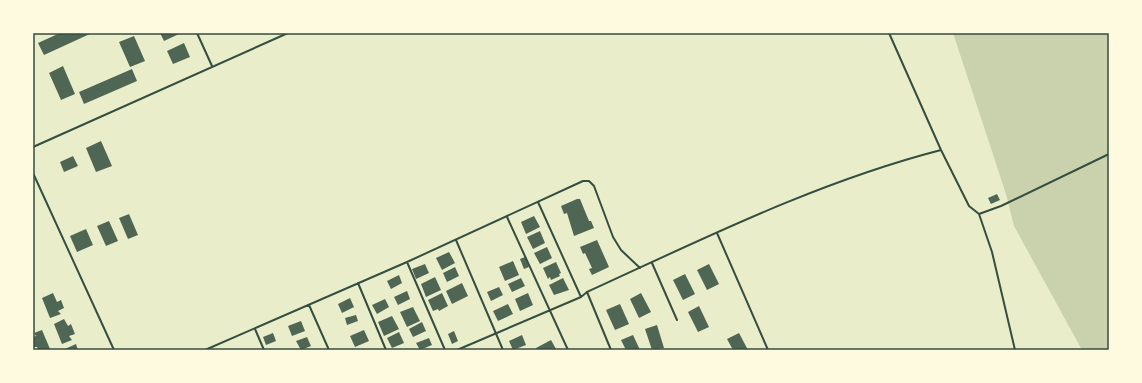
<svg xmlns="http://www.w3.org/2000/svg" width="1142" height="383" font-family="Karla,sans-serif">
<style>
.green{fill:#cad2ad}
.building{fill:#4f6655}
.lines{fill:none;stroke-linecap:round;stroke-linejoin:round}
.service{stroke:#344e41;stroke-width:2}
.neatline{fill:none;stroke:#344e41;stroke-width:1.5}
</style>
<rect width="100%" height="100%" fill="#e9edc9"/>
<!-- green -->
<path class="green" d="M953 33H1109V350H1082L1014 226 1006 194Z"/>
<!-- building -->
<path class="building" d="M60 33H92L44 55 38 43Z
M160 33H178L179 34 164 41Z
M134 36 145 61 130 67 119 42Z
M184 43 190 57 173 64 167 51Z
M63 66 75 94 61 100 49 73Z
M132 69 137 81 84 104 79 92Z
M101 141 112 166 96 172 86 148Z
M73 156 78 166 64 172 60 162Z
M997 194 1000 200 991 204 988 198Z
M577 199H580L589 221H591L594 228 574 236 567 213 564 214 561 206Z
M129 214 138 235 128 239 119 218Z
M534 216 540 227 526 234 521 222Z
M109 221 118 241 106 246 97 226Z
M86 229 93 245 77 252 70 236Z
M540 231 545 243 533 249 527 237Z
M597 240 609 267 592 275 589 269 592 268 585 253 583 254 580 247Z
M547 247 552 258 540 264 534 253Z
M449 252 455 263 442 270 436 258Z
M525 257 529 267 524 269 520 259Z
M513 261 519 275 505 281 499 267Z
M556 262 561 273 559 274 560 276 551 280 550 277 548 279 543 268Z
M425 264 429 273 416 279 412 269Z
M709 264 719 284 707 290 697 270Z
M455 267 459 276 447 282 443 273Z
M685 274 695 294 683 300 673 280Z
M399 275 402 283 391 289 387 281Z
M435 277 441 290 426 297 421 284Z
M521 278 525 286 512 292 508 284Z
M563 278 569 290 554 295 549 285Z
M462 283 468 296 452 304 446 291Z
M499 287 503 295 491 301 487 292Z
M407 291 410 299 398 305 394 297Z
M53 293 57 302 61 300 64 308 58 311 61 314 50 318 42 298Z
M442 293 448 306 439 311 438 309 433 311 428 300Z
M528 293 533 305 520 311 515 299Z
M641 293 651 312 639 318 630 299Z
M350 298 354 307 342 313 338 304Z
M385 299 389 307 377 314 372 305Z
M508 304 513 314 498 321 493 311Z
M620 304 629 324 615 330 606 310Z
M699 306 709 327 698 332 688 312Z
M413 307 420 321 407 327 400 312Z
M356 315 358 321 347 325 345 318Z
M392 316 399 329 384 336 378 322Z
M64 319 68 326 71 324 75 334 69 336 72 340 62 344 54 324Z
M301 321 305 331 292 336 288 326Z
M422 322 426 331 413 337 409 329Z
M657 325 664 348 652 350 645 329Z
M42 330 50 349 48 350H38L37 347H33V337L36 336 34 333Z
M364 330 369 341 355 347 350 336Z
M454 331 458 341 452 344 448 334Z
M399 332 404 343 392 348 387 338Z
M273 333 276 341 266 345 263 337Z
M739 333 748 350H733L727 339Z
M522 335 526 345 513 350 509 341Z
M633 335 640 350H626L621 340Z
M307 337 311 346 301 350 296 341Z
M429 338 432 345 420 350 416 343Z
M551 340 556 349 537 350 536 348Z
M76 344 78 350H65V349Z"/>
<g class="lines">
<!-- service -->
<path class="service" d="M197 33 212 66
M889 33 941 150 969 206 979 214 1001 206 1109 154
M33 147 288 33
M33 173 114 350
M538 202 581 297
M979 214 992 252 1015 350
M507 217 568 350
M717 233 768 350
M456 240 503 350
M407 262 445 350
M652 263 677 320
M358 283 386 350
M587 292 611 350
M309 305 329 350
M255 329 264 350
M205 350 407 262 583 181H589L594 186 613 237 621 250 640 268
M457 350 581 297 587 292C703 239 817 182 941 150"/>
</g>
<!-- border -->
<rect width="1142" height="383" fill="none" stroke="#fefae0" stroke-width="68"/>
<rect x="34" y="34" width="1074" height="315" class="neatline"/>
</svg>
